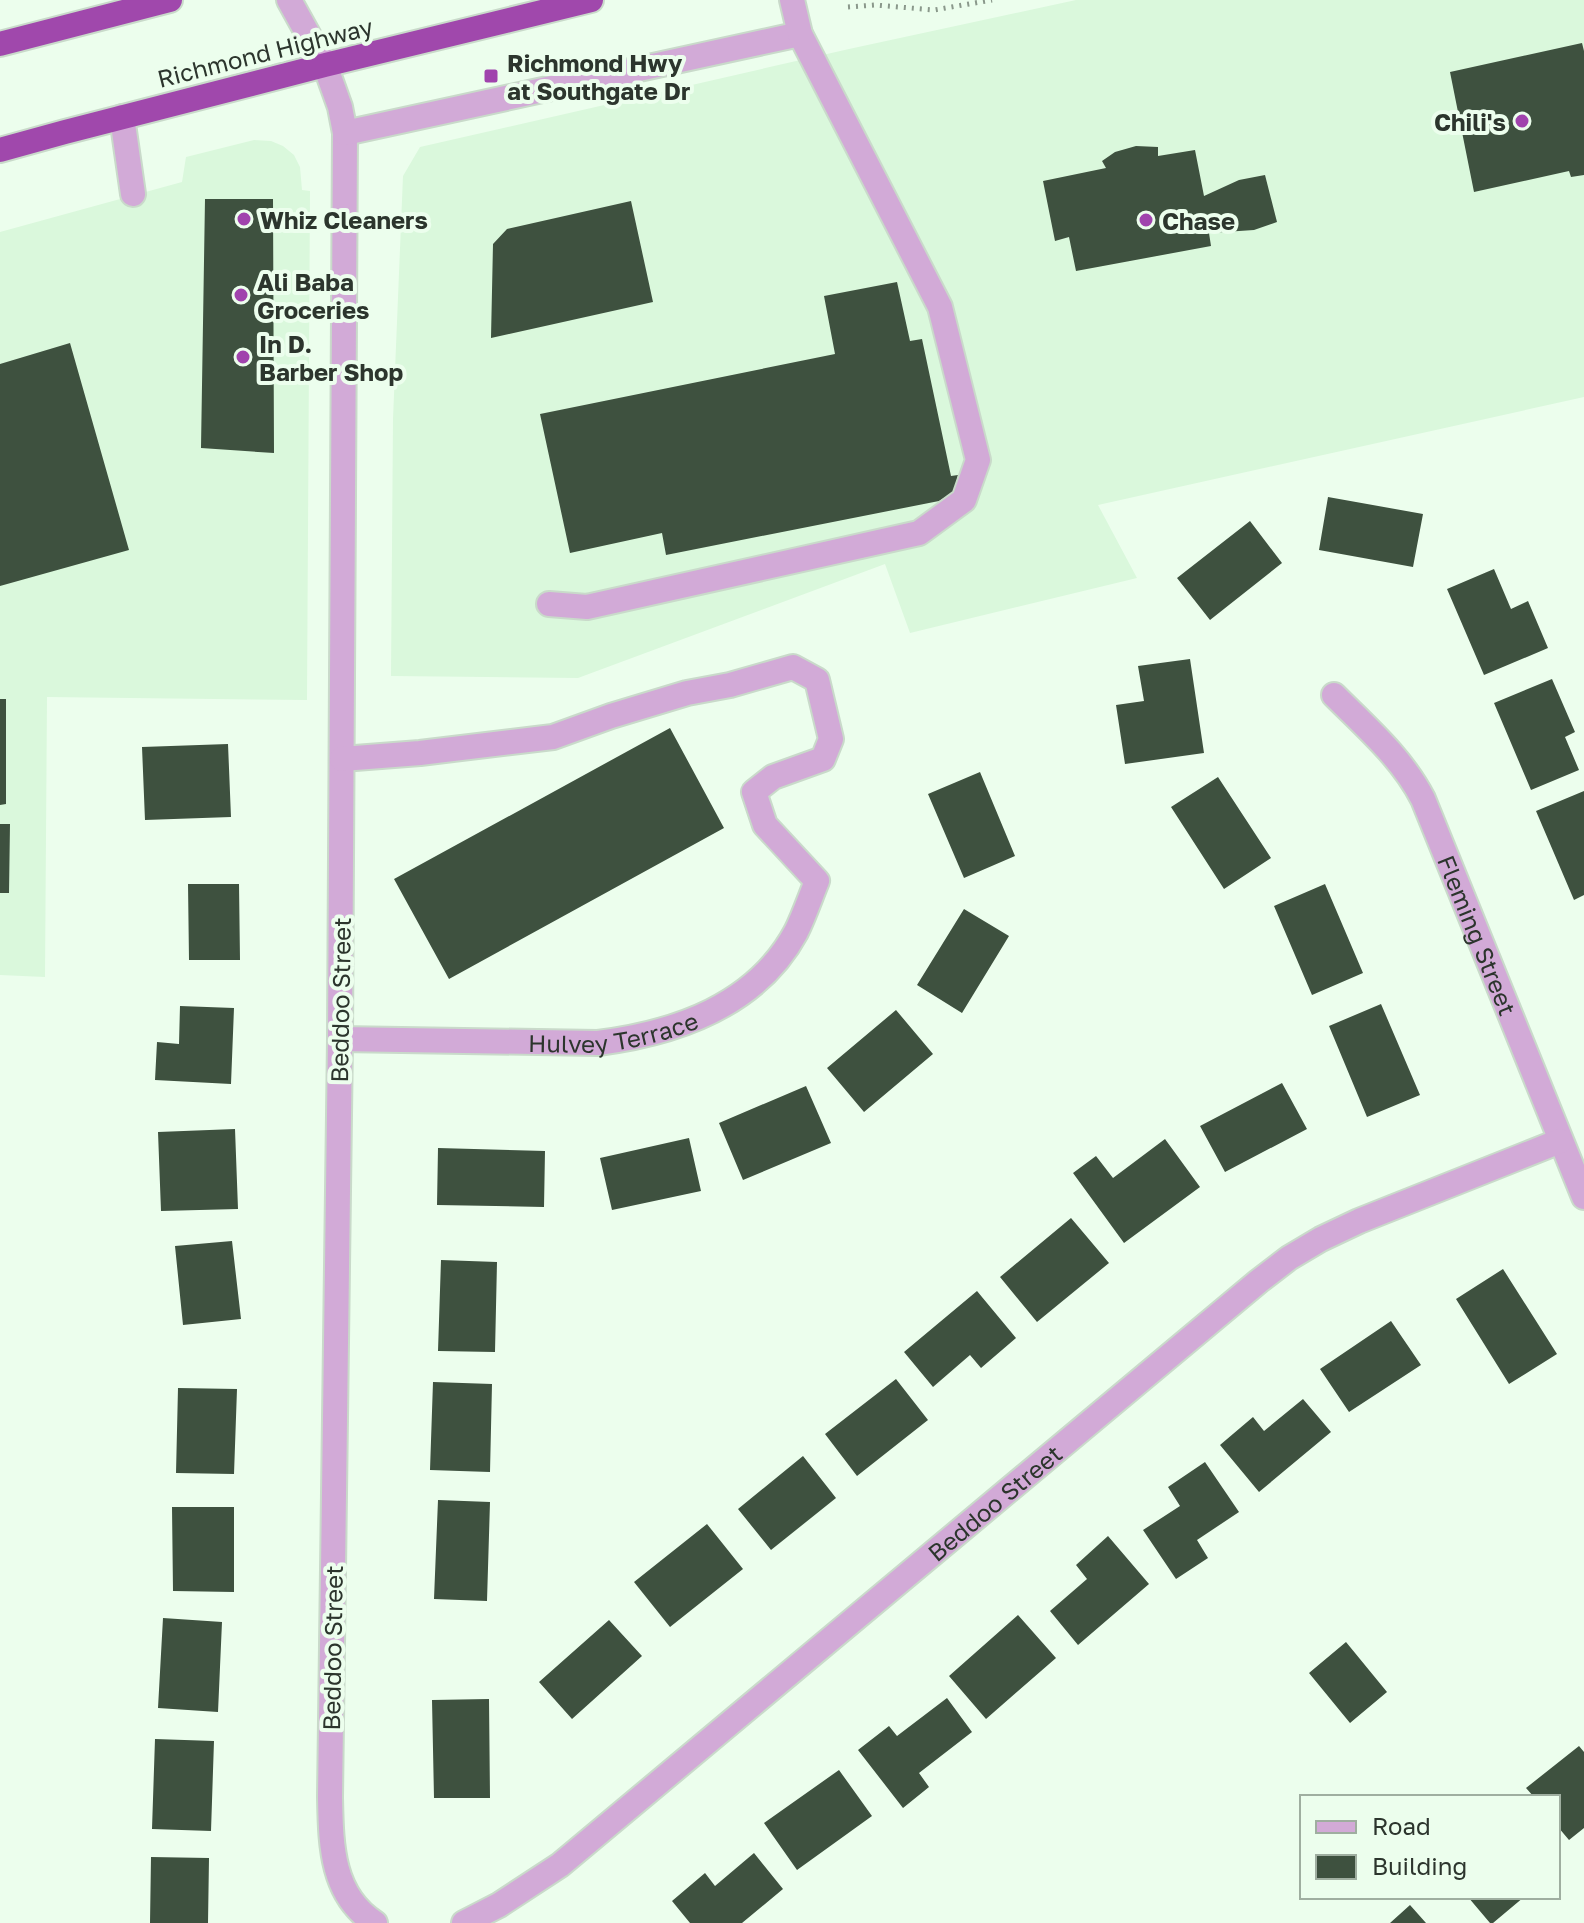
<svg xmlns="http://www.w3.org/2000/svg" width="1584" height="1923" font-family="'Golos Text',sans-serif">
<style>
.built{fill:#daf8dc}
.building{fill:#3e513f}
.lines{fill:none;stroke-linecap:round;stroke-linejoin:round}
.minor-casing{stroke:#c9daca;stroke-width:28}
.highway-casing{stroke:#c9daca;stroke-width:28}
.path{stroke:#8a988b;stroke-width:5;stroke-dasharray:2 6;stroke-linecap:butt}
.minor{stroke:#d2aad7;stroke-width:24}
.highway{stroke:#a048ac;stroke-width:24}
.poi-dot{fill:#a043ad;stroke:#ecfeed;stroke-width:3}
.labels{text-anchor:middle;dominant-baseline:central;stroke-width:8;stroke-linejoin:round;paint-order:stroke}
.street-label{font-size:24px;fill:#2c352d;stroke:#ecfeed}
.poi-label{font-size:24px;font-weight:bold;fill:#2c352d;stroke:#ecfeed;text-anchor:start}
</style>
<rect width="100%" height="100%" fill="#ecfeed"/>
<!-- built -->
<path class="built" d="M1076 0H1584V397L1098 505 1137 578 910 633 885 564 578 678 391 676 393 419 403 176 420 147 849 49Z
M254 140 271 141 283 146 294 155 300 167 302 190 310 191 307 700 47 697 45 977 0 975V232L182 182 186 157Z"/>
<!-- building -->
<path class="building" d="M1582 43 1584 51V175L1571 177 1569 171 1474 192 1450 72Z
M1136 146 1158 147V156L1195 150 1204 196 1239 180 1265 175 1277 222 1254 230 1209 233 1211 246 1076 271 1069 237 1055 241 1043 181 1106 168 1102 161 1115 152Z
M205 199H273L274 453 201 448Z
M631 201 653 302 491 338 493 244 507 229Z
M897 282 910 341 922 339 951 476 958 475 954 492 939 501 666 555 662 533 570 553 540 414 835 354 824 296Z
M70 343 129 550 0 586V364Z
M1328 497 1423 514 1413 567 1319 550Z
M1250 521 1282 563 1210 620 1177 578Z
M1494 569 1511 609 1528 601 1548 648 1484 675 1447 589Z
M1190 659 1204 753 1125 764 1116 705 1144 701 1138 666Z
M1552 679 1575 732 1565 737 1579 770 1531 790 1494 703Z
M0 699H6V804L0 805Z
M670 728 724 828 449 979 394 879Z
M228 744 231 817 145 820 142 747Z
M980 772 1015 856 964 878 928 794Z
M1218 777 1271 858 1224 889 1171 807Z
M1584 791V895L1574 900 1536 811Z
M0 824H10L9 893H0Z
M188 884H239L240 960H189Z
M1325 884 1363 973 1312 995 1274 906Z
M964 909 1009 936 962 1013 917 985Z
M1381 1004 1420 1095 1367 1117 1329 1026Z
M180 1006 234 1008 231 1084 155 1080 157 1042 179 1044Z
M896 1010 933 1054 864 1112 827 1068Z
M1282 1083 1307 1129 1225 1172 1200 1126Z
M806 1086 831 1143 743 1180 719 1123Z
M235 1129 238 1209 161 1211 158 1132Z
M689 1138 701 1191 612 1210 600 1158Z
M1165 1139 1200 1187 1124 1243 1073 1173 1096 1156 1113 1178Z
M438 1148 545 1151 544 1207 437 1205Z
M1071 1218 1109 1263 1037 1322 1000 1277Z
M232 1241 241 1319 183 1325 175 1246Z
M441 1260 497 1262 495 1352 438 1351Z
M1503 1269 1557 1354 1509 1384 1456 1299Z
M977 1291 1016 1338 981 1368 970 1355 933 1387 904 1352Z
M1391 1321 1421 1365 1349 1412 1320 1369Z
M896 1379 928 1420 857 1476 825 1434Z
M433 1382 492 1384 490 1472 430 1470Z
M178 1388 237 1389 234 1474 176 1473Z
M1303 1399 1331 1432 1259 1492 1220 1445 1253 1417 1264 1431Z
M803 1456 836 1498 771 1550 738 1509Z
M1205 1462 1239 1512 1197 1540 1208 1558 1176 1579 1143 1530 1180 1506 1168 1487Z
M438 1500 490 1502 487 1601 434 1599Z
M172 1507H234V1592L173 1591Z
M707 1524 743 1569 670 1627 634 1582Z
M1108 1536 1149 1584 1078 1645 1050 1611 1087 1579 1076 1565Z
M1018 1615 1056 1658 986 1719 949 1676Z
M163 1618 222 1622 218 1712 158 1708Z
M609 1620 642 1656 572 1719 539 1682Z
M1346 1642 1387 1692 1350 1723 1309 1673Z
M947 1698 972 1732 919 1773 929 1787 903 1808 858 1750 889 1726 897 1736Z
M489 1699 490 1798H434L432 1700Z
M155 1739 214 1741 211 1831 152 1829Z
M1579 1746 1584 1752V1828L1569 1840 1558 1827V1797H1534L1526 1788Z
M839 1770 872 1816 797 1870 764 1823Z
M754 1853 783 1889 742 1923H690L672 1901 705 1873 715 1886Z
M151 1857 209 1858 208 1923H150Z
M1468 1897H1524L1493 1923H1490Z
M1410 1905 1426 1923H1390Z"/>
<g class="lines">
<!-- minor casing -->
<g class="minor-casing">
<g id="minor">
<path d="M289 0 325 65 340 107 345 133 340 1039 330 1797C331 1844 331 1895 375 1923"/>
<path d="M122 117 133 194"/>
<path d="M345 133 800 34"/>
<path d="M549 604 587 607 919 533 964 500 978 460 940 307 800 34 792 0"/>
<path id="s1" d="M1334 695C1367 728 1402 758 1423 799L1584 1197"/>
<path id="s2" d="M340 1039 598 1043C676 1033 756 1006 796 932 804 916 810 898 817 881L765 825 754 792 773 777 823 759 831 739 817 680 793 667 730 685 687 693 611 716 553 737 420 753 342 759"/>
<path id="s3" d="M464 1923 499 1905 560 1865 1259 1281 1289 1258 1321 1239 1359 1221 1560 1141"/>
</g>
</g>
<!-- highway casing -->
<g class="highway-casing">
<path id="highway" d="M0 44 170 0
M0 150 65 132 325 65 591 0"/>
</g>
<!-- path -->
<path class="path" d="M848 7 875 5 934 10 992 0"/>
<!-- minor -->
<use href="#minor" class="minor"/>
<!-- highway -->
<use href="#highway" class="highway"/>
</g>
<!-- markers -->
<g class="poi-dot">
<rect x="483" y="68" width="16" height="16" rx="4"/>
<circle cx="1522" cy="121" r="8"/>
<circle cx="244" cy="219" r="8"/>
<circle cx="1146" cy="220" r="8"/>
<circle cx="241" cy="295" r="8"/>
<circle cx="243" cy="357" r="8"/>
</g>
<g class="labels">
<!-- street labels -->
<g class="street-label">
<text transform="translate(265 52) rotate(-14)">Richmond Highway</text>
<text stroke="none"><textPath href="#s1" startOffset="284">Fleming Street</textPath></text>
<text transform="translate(340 1000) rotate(-89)">Beddoo Street</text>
<text stroke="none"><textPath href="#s2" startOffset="274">Hulvey Terrace</textPath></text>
<text stroke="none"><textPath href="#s3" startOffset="678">Beddoo Street</textPath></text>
<text transform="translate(332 1648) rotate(-89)">Beddoo Street</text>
</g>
<!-- poi labels -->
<g class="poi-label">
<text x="507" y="62">Richmond Hwy<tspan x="507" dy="28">at Southgate Dr</tspan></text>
<text x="1506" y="121" text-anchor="end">Chili's</text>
<text x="260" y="219">Whiz Cleaners</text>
<text x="1162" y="220">Chase</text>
<text x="257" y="281">Ali Baba<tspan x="257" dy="28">Groceries</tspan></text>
<text x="259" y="343">In D.<tspan x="259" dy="28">Barber Shop</tspan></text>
</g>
</g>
<!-- legend -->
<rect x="1300" y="1795" width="260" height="104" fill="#ecfeed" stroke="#9faea0" stroke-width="2"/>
<rect x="1316" y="1821" width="40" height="12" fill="#d2aad7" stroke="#9faea0" stroke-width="2"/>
<text x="1372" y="1835" font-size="24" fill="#2c352d">Road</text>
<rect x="1316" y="1855" width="40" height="24" fill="#3e513f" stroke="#9faea0" stroke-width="2"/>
<text x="1372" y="1875" font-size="24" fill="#2c352d">Building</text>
</svg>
